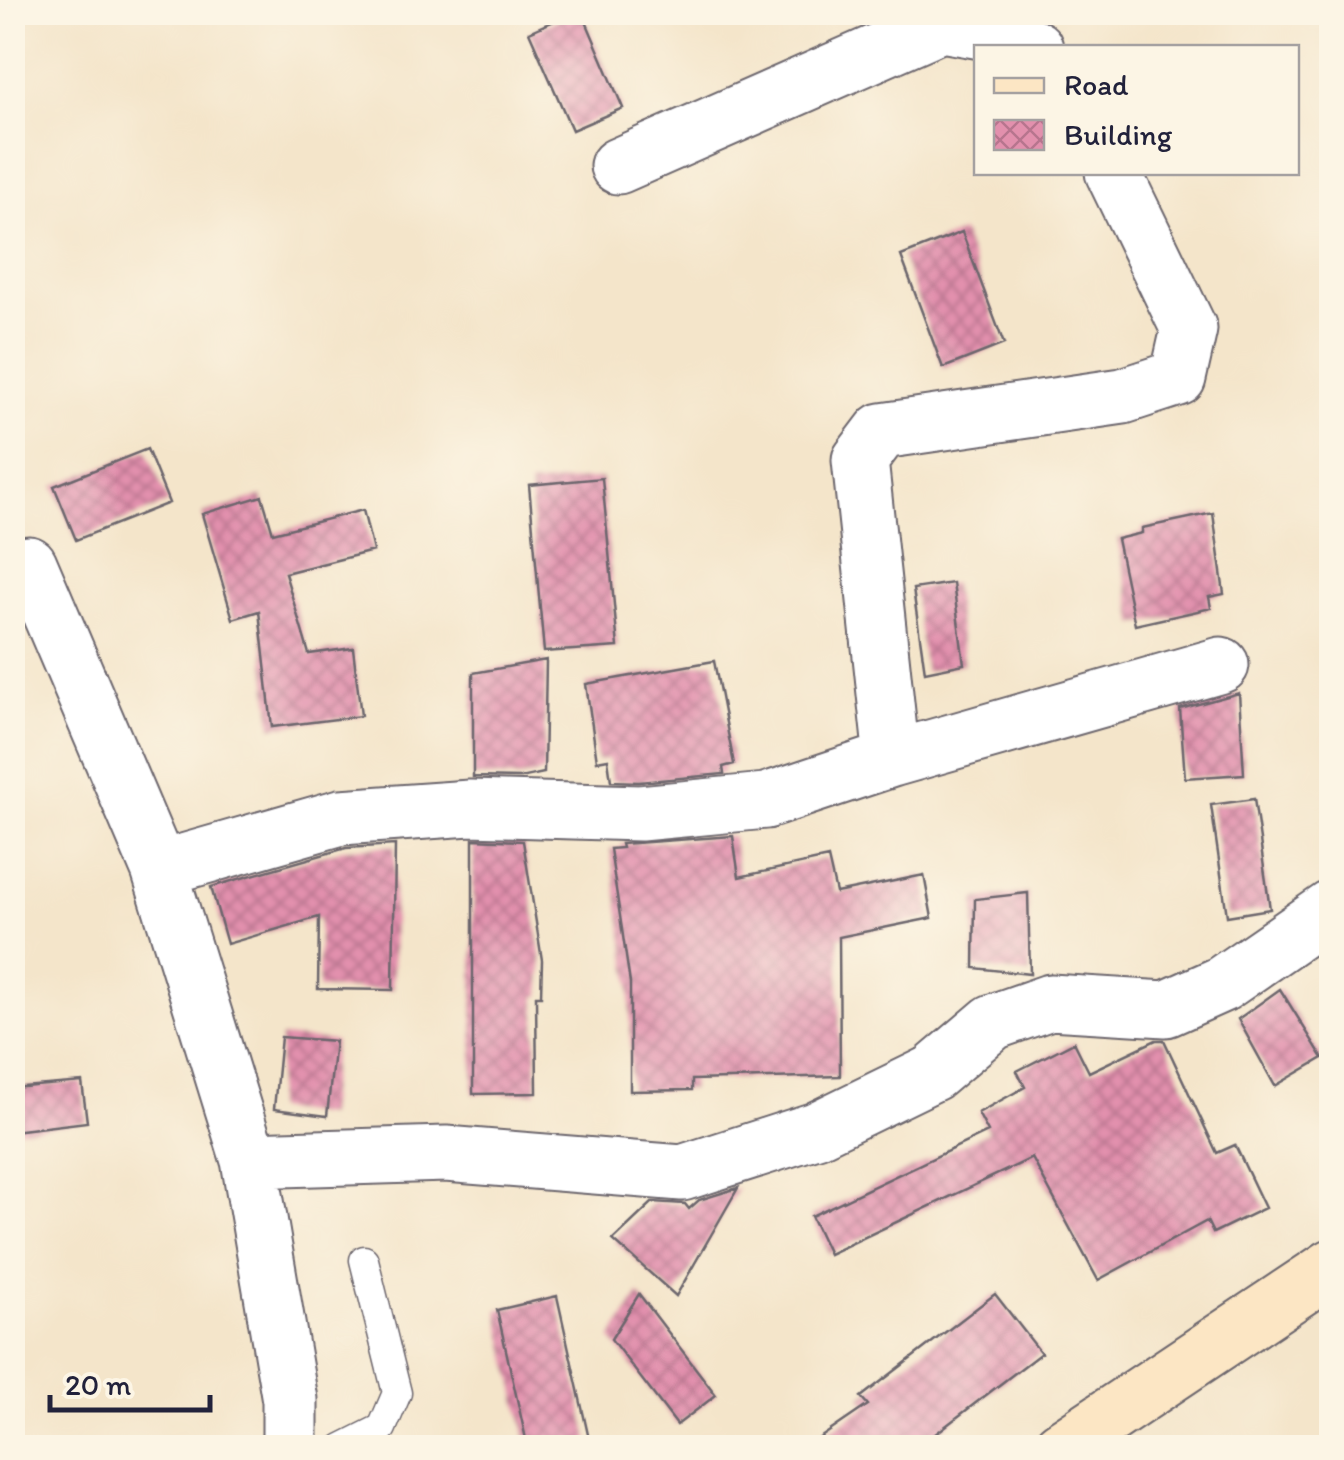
<svg xmlns="http://www.w3.org/2000/svg" width="1344" height="1460" font-family="Itim,sans-serif">
<style>
.building{fill:url(#building-cross-hatch)}
.lines{fill:none;stroke-linecap:round;stroke-linejoin:round}
.lane-casing{stroke:#6c666d;stroke-width:31}
.street-casing{stroke:#6c666d;stroke-width:59}
.secondary-casing{stroke:#6c666d;stroke-width:59}
.lane{stroke:#fff;stroke-width:28}
.street{stroke:#fff;stroke-width:55}
.secondary{stroke:#fce6c4;stroke-width:55}
</style>
<defs>
<pattern id="building-cross-hatch" width="8" height="8" patternUnits="userSpaceOnUse" patternTransform="scale(2.5)"><rect width="8" height="8" fill="#e290ad"/><path d="M0 0l8 8M0 8l8-8" fill="none" stroke="#b7758e"/></pattern>
</defs>
<rect width="100%" height="100%" fill="#fcf5e5"/>
<filter id="ink" filterUnits="userSpaceOnUse"><feTurbulence type="fractalNoise" baseFrequency=".01" numOctaves="2"/><feDisplacementMap in="SourceGraphic" scale="20" xChannelSelector="R" yChannelSelector="G"/><feConvolveMatrix kernelMatrix="1 2 1 2 8 2 1 2 1" color-interpolation-filters="sRGB"/></filter>
<filter id="wash" filterUnits="userSpaceOnUse"><feTurbulence type="fractalNoise" baseFrequency=".0048" numOctaves="4" result="noise"/><feDisplacementMap in="SourceGraphic" scale="40" xChannelSelector="R" yChannelSelector="G"/><feGaussianBlur stdDeviation="2.25" result="paint"/><feColorMatrix in="noise" values="0 0 0 0 0 0 0 0 0 0 0 0 0 0 0 0 0 1.4 0 .05"/><feComposite in="paint" operator="in"/></filter>
<g filter="url(#wash)">
<rect width="100%" height="100%" fill="#f4e5ca"/>
<g id="blocks">
<!-- building -->
<path class="building" d="M574 12H582L623 108 572 130 529 32Z
M962 232 1004 344 943 368 901 256Z
M147 449 169 503 76 540 54 486Z
M602 478 618 647 544 652 529 485Z
M262 496 273 533 363 510 373 551 285 573 309 654 353 648 361 716 272 727 259 611 233 619 202 514Z
M1213 513 1224 594 1209 597 1211 608 1135 625 1117 539 1142 533V528Z
M953 583 964 664 925 672 913 589Z
M546 660 544 773 520 778 473 777V673Z
M714 661 734 764 723 767 724 774 639 782 611 781 608 759 597 761 586 684Z
M1239 693 1244 774 1185 778 1180 709Z
M1254 799 1270 909 1227 916 1211 805Z
M733 836 739 877 828 858 836 893 924 875 932 918 839 937 840 1076 692 1080V1090L630 1091V983L610 849 622 848 621 844Z
M473 839 523 841 542 960 541 996H536L537 1093 473 1094Z
M395 845 393 990 318 989 319 917 227 944 211 887 346 848Z
M1028 893 1030 974 974 968 975 899Z
M1280 989 1323 1058 1275 1086 1238 1019Z
M281 1037 335 1041 327 1116 274 1109Z
M1156 1040H1164L1217 1153 1235 1145 1265 1208 1213 1233 1207 1221 1098 1280 1032 1158 829 1254 811 1216 988 1132 978 1113 1025 1087 1017 1071 1074 1042 1089 1072Z
M82 1082 87 1122 12 1131V1088Z
M738 1188 676 1296 613 1240 653 1202 685 1204 689 1209 699 1200Z
M639 1294 716 1395 677 1425 611 1339Z
M995 1294 1041 1353 917 1448H805L868 1405 861 1397Z
M557 1296 591 1448H528L497 1310Z"/>
</g>
</g>
<g filter="url(#ink)">
<use href="#blocks" fill-opacity="0" stroke="#6c666d" stroke-width="2.5"/>
<g class="lines">
<!-- lane casing -->
<g class="lane-casing">
<path id="lane" d="M342 1448 382 1428 397 1393 364 1260"/>
</g>
<!-- street casing -->
<g class="street-casing">
<path id="street" d="M936 12 941 24 1009 36 1035 48
M618 166 941 24
M29 564 159 869 341 817 470 808 640 813 766 801 892 759 860 460 882 431 1123 396 1178 378 1189 329 1113 172
M892 759 1221 665
M159 869 249 1160 290 1400V1448
M249 1160 446 1154 682 1173 816 1130 933 1073 993 1022 1050 1002 1166 1009 1222 984 1332 908"/>
</g>
<!-- secondary casing -->
<g class="secondary-casing">
<path id="secondary" d="M1061 1448 1332 1267"/>
</g>
<!-- lane -->
<use href="#lane" class="lane"/>
<!-- street -->
<use href="#street" class="street"/>
<!-- secondary -->
<use href="#secondary" class="secondary"/>
</g>
</g>
<!-- margin -->
<rect width="1344" height="1460" fill="none" stroke="#fcf5e5" stroke-width="50"/>
<!-- legend -->
<rect x="974" y="45" width="325" height="130" fill="#fcf5e5" stroke="#a5a1a1" stroke-width="2.5"/>
<rect x="994" y="78" width="50" height="15" fill="#fce6c4" stroke="#a5a1a1" stroke-width="2.5"/>
<text x="1064" y="95" font-size="30" fill="#22223b">Road</text>
<rect x="994" y="120" width="50" height="30" fill="url(#building-cross-hatch)" stroke="#a5a1a1" stroke-width="2.5"/>
<text x="1064" y="145" font-size="30" fill="#22223b">Building</text>
<!-- scale -->
<path d="M50 1395v15h160v-15" fill="none" stroke="#22223b" stroke-width="5"/>
<text x="65" y="1395" font-size="30" fill="#22223b" stroke="#fcf5e5" stroke-width="8" paint-order="stroke">20 m</text>
</svg>
